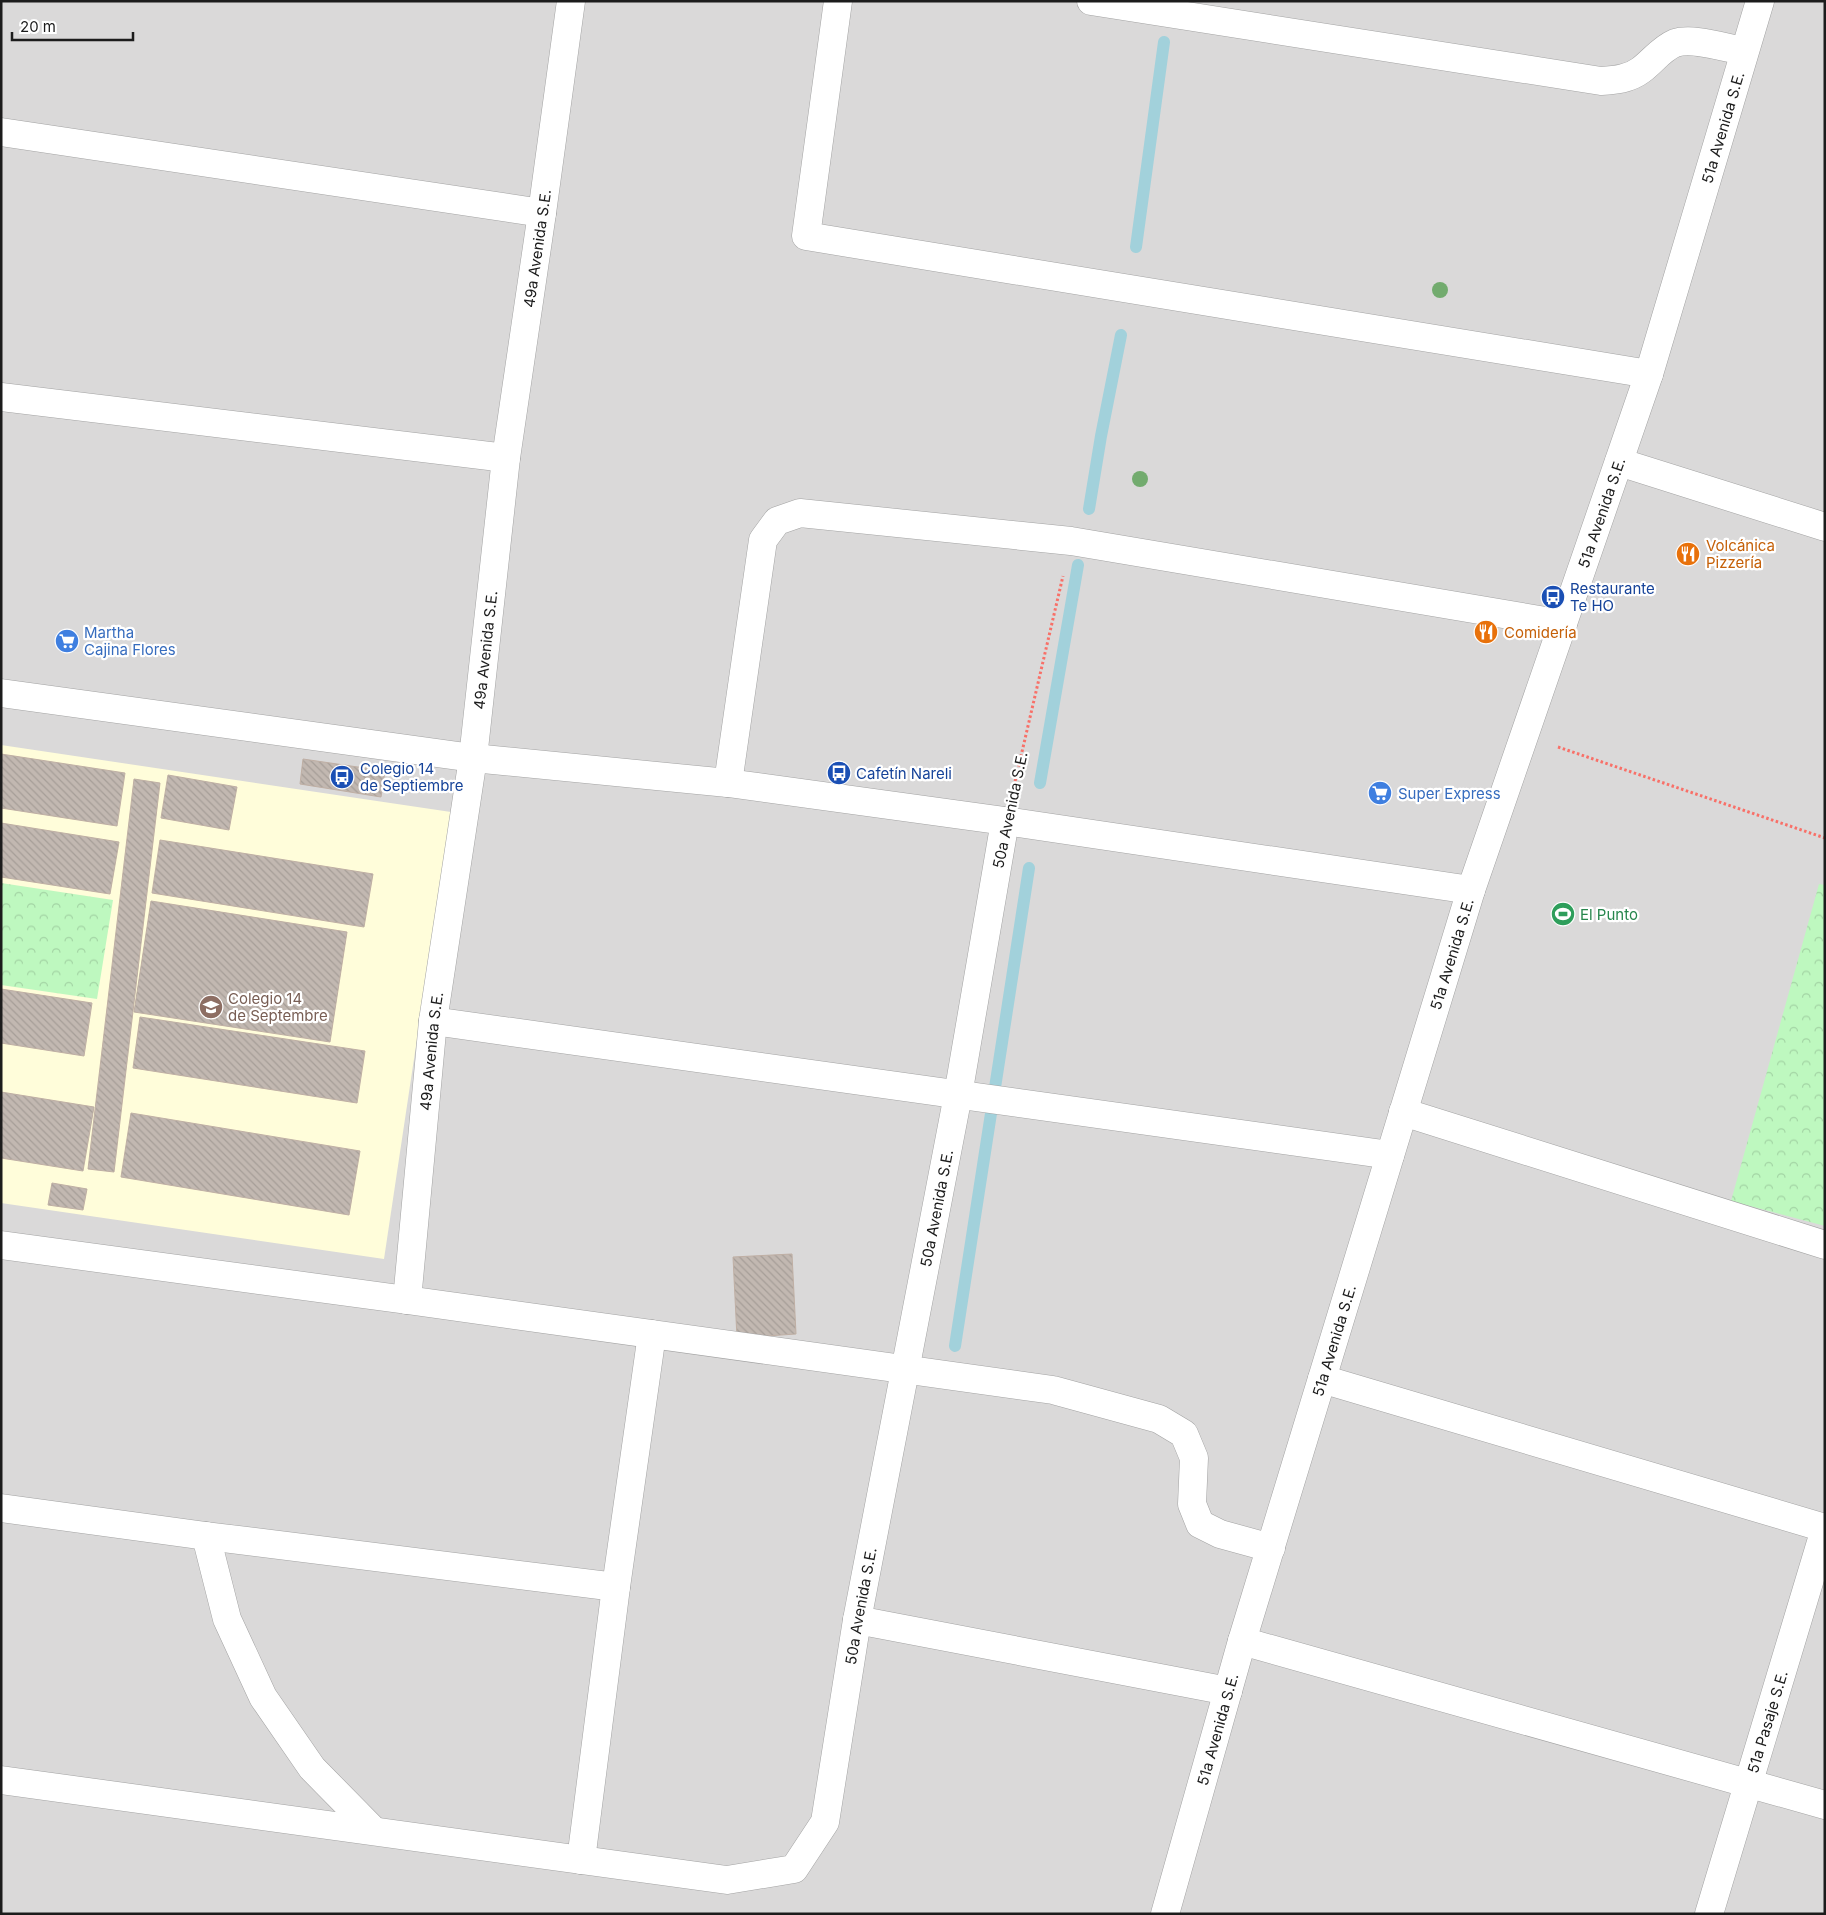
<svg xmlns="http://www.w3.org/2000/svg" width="1826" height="1915" font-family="Inter,sans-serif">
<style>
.residential{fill:#dad9d9}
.education{fill:#fffdda}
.park{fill:url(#park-crowns)}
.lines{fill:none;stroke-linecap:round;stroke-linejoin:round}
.stream{stroke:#a2d1db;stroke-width:12}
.building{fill:url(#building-back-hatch);stroke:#bfafa4}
.street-casing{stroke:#a3a3a3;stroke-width:29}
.path{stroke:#f87068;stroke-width:3;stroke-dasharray:2.5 2.5;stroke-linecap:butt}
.street{stroke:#fff;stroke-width:28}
.tree{fill:#72ab6e}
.labels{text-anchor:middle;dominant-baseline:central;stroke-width:4.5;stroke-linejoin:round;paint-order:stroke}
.street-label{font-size:15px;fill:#1c1c1c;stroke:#fff}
.food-label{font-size:15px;fill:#c56008;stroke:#fff;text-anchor:start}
.transit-label{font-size:15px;fill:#164399;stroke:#fff;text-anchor:start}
.shop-label{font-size:15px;fill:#366cbe;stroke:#fff;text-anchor:start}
.leisure-label{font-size:15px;fill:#27864d;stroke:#fff;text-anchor:start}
.education-label{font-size:15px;fill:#785e54;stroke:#fff;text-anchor:start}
</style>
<defs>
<pattern id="park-crowns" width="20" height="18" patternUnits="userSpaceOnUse" patternTransform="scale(1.25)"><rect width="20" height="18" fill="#bef8bf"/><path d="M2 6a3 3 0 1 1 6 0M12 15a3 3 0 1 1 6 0" fill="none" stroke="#a3d4a4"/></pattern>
<pattern id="building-back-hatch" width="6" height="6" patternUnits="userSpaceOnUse" patternTransform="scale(1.25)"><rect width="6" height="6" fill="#c2b8b1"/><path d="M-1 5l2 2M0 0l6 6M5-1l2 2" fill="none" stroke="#a69e98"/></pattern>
</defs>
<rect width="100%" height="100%" fill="#eee9e2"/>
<!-- residential -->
<path class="residential" d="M1 1H1825V1914H1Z"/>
<!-- education -->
<path class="education" d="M1 745 451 812 384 1259 1 1203Z"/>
<!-- park -->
<path class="park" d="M1 883 113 900 97 999 1 985Z
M1819 884 1825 885V1226L1731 1201Z"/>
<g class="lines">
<!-- stream -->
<path class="stream" d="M1136 247 1164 42
M1089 509 1101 436 1121 335
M1040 783 1078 565
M955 1346 1029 868"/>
</g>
<!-- building -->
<path class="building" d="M1 754 125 773 117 826 1 808Z
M303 759 385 771 381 797 300 784Z
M168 775 237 787 229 830 161 818Z
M134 779 160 783 114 1172 88 1169Z
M1 823 119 842 110 894 1 877Z
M160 840 373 874 364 927 152 893Z
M151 901 347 932 330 1042 134 1012Z
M1 989 92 1003 84 1056 1 1043Z
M140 1017 365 1051 357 1103 133 1068Z
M1 1092 94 1107 83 1171 1 1158Z
M131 1113 360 1151 349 1215 121 1177Z
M52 1183 87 1189 83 1210 48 1205Z
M792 1254 796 1334 737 1338 733 1257Z"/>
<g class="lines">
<!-- street casing -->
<g class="street-casing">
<g id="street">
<path d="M838 1 806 236 1649 374"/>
<path d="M1091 1 1601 81C1616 80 1629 79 1641 70 1653 61 1661 49 1675 43 1693 37 1725 48 1744 51"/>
<path d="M1 132 542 213"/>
<path d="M1 397 506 458"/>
<path d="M1619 462 1825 527"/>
<path d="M1 693 473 758 728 783 1005 821 1471 890"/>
<path d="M728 783 763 540 777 521 800 513 1071 541 1563 624"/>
<path d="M433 1021 1390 1155"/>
<path d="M1403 1112 1825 1245"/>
<path d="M1 1245 407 1300 1053 1390 1159 1419 1184 1434 1194 1458 1192 1504 1200 1524 1220 1534 1271 1548"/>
<path id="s1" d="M407 1300 433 1021 473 758 506 458 542 213 571 1"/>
<path d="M1322 1379 1825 1528"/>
<path d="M1 1508 206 1536 616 1587"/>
<path d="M206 1536 227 1619 263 1697 312 1768 373 1830"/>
<path d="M857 1620 1228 1691"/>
<path d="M1242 1641 1825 1805"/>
<path id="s2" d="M1 1780 727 1880 794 1869 825 1822 857 1620 958 1095 1005 821"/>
<path d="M581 1860 616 1587 652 1334"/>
<path id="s3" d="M1165 1914 1242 1641 1471 890 1649 374 1760 1"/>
<path id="s4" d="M1709 1914 1825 1529"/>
</g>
</g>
<!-- path -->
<path class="path" d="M1558 747 1825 838
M1014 786 1063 576"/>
<!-- street -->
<use href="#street" class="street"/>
</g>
<!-- trees -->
<g class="tree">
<circle cx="1440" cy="290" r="8"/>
<circle cx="1140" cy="479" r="8"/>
</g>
<!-- icons -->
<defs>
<g id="restaurant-disc" transform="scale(1.25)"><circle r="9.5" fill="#e8710a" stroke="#fff"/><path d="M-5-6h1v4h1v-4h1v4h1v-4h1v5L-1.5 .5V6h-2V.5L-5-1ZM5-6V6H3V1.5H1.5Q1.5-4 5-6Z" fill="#fff"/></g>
<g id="bus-disc" transform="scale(1.25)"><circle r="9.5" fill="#1a4fb4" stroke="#fff"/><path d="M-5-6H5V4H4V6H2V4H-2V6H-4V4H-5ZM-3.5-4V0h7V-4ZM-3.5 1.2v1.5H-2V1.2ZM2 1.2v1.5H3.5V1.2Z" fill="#fff"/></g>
<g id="supermarket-disc" transform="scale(1.25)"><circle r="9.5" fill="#3f7fe0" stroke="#fff"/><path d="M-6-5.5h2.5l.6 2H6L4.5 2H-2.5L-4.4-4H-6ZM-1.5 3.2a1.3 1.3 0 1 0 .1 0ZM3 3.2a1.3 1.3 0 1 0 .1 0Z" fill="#fff"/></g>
<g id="stadium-disc" transform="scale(1.25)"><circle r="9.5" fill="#2e9e5b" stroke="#fff"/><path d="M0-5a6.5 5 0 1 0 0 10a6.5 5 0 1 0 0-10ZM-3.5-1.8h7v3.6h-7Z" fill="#fff"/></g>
<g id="school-disc" transform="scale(1.25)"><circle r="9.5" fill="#8d6e63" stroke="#fff"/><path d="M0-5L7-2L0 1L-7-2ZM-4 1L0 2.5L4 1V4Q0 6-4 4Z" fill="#fff"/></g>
</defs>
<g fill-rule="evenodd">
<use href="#restaurant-disc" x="1688" y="554"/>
<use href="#bus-disc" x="1553" y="597"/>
<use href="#restaurant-disc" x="1486" y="632"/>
<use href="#supermarket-disc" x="67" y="641"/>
<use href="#bus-disc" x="839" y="773"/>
<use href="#bus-disc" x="342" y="777"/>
<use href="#supermarket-disc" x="1380" y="793"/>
<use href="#stadium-disc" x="1563" y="914"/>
<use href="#school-disc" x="211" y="1007"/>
</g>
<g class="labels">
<!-- street labels -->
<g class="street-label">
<text stroke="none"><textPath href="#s3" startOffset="1872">51a Avenida S.E.</textPath></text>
<text stroke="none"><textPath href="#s1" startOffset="1060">49a Avenida S.E.</textPath></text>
<text stroke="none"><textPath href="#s3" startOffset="1468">51a Avenida S.E.</textPath></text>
<text stroke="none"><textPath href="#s1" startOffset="655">49a Avenida S.E.</textPath></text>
<text transform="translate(1010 810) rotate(-78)">50a Avenida S.E.</text>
<text stroke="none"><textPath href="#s3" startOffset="1002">51a Avenida S.E.</textPath></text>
<text stroke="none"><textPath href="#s1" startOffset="250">49a Avenida S.E.</textPath></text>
<text stroke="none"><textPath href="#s2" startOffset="1481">50a Avenida S.E.</textPath></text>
<text stroke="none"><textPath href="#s3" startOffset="598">51a Avenida S.E.</textPath></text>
<text stroke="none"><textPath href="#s2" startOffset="1076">50a Avenida S.E.</textPath></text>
<text stroke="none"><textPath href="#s4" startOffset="201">51a Pasaje S.E.</textPath></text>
<text stroke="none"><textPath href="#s3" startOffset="192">51a Avenida S.E.</textPath></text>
</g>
<!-- food labels -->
<g class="food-label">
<text x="1706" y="545">Volcánica<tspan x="1706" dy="17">Pizzería</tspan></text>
<text x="1504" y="632">Comidería</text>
</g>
<!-- transit labels -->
<g class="transit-label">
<text x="1570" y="588">Restaurante<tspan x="1570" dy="17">Te HO</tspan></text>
<text x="360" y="768">Colegio 14<tspan x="360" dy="17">de Septiembre</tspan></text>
<text x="856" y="773">Cafetín Nareli</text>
</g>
<!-- shop labels -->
<g class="shop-label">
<text x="84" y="632">Martha<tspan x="84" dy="17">Cajina Flores</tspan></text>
<text x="1398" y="793">Super Express</text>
</g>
<!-- leisure labels -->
<g class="leisure-label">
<text x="1580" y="914">El Punto</text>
</g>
<!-- education labels -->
<g class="education-label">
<text x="228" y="998">Colegio 14<tspan x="228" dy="17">de Septembre</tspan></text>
</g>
</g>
<!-- border -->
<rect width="1826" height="1915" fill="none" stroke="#1c1c1c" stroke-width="5"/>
<!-- scale -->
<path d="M12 32v8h121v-8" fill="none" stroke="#1c1c1c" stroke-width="2.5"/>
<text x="20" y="32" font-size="15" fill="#1c1c1c" stroke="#ffffff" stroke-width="4" paint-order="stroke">20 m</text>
</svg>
